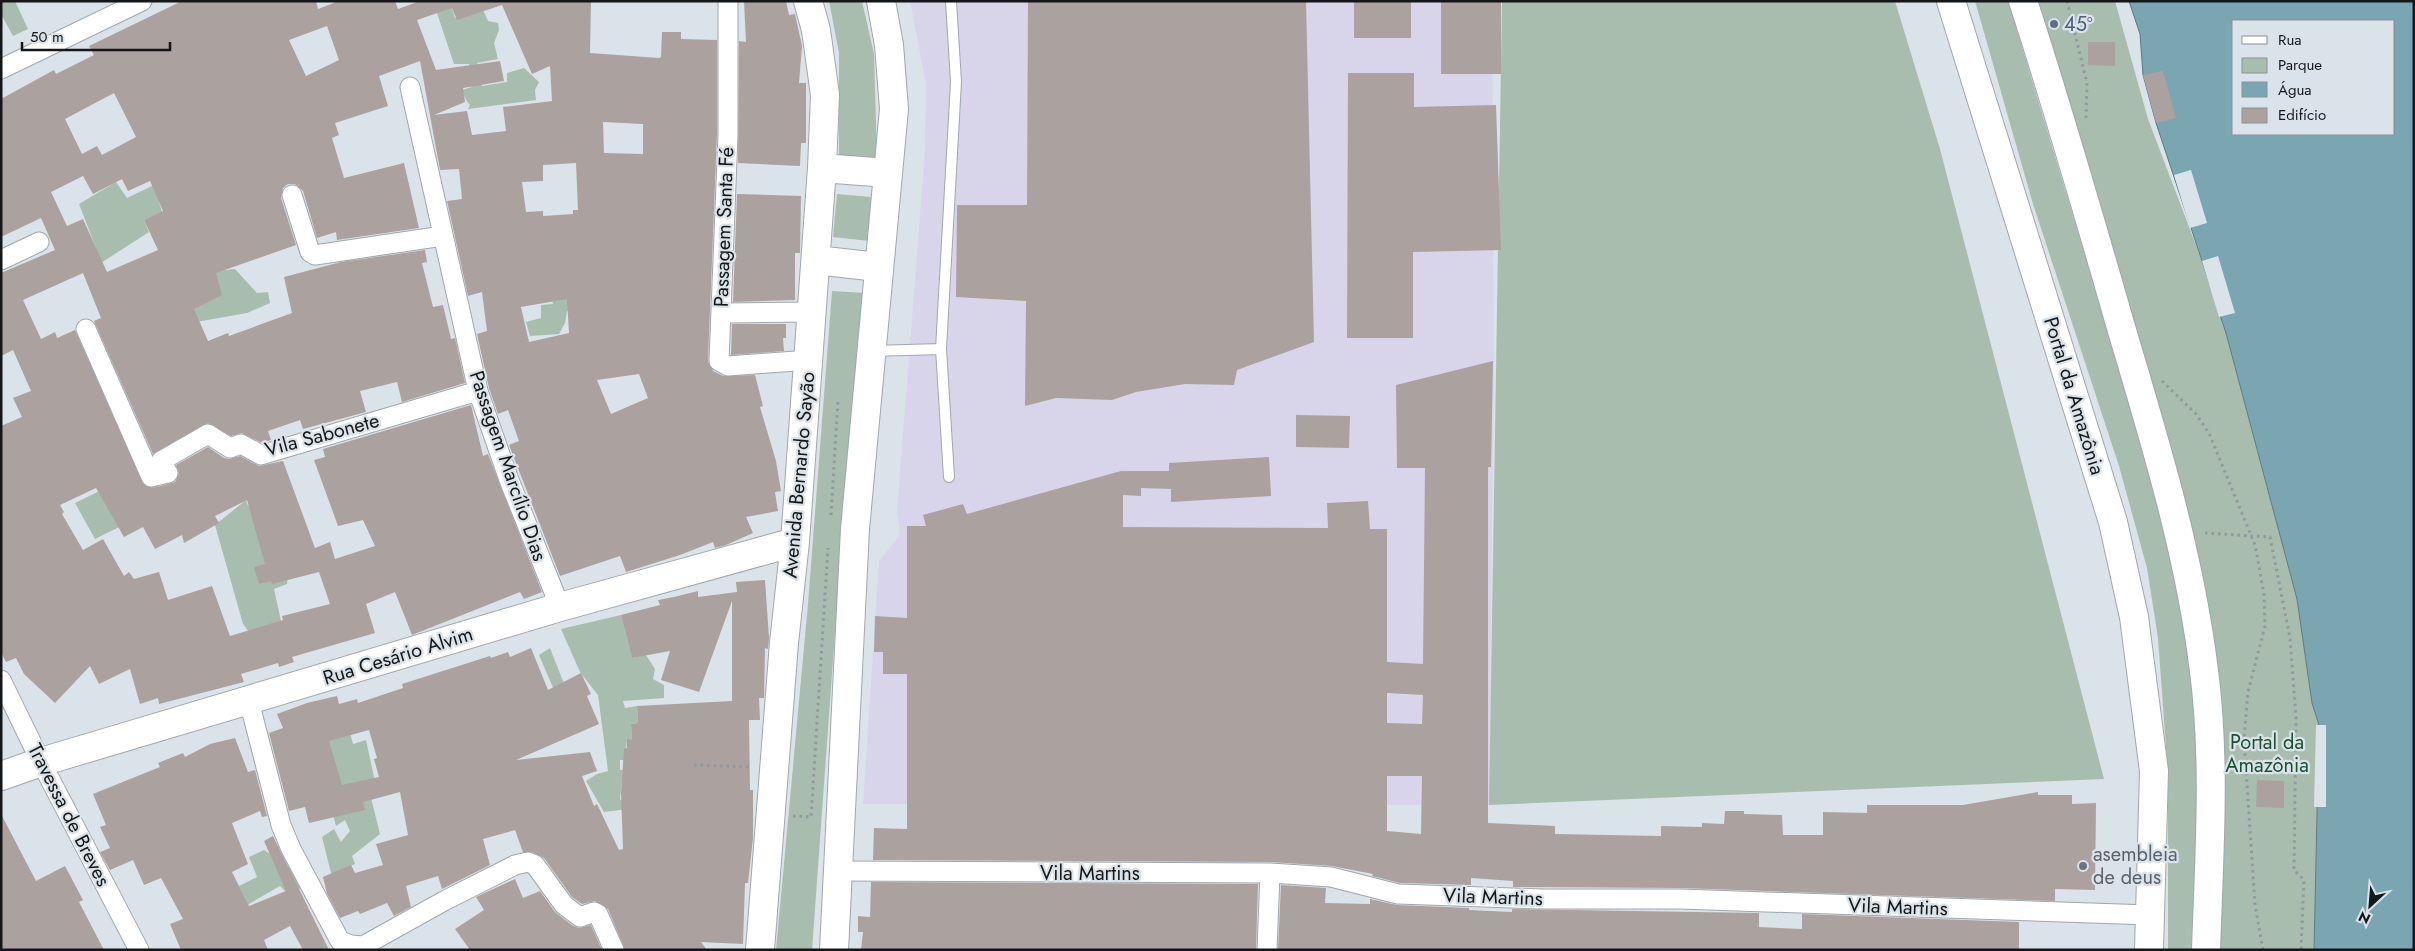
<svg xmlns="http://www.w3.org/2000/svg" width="2415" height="951" font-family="Jost,sans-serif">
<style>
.industrial{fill:#d8d5eb}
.green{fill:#a8bdae}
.water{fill:#7aa6b1;stroke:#5b7b83;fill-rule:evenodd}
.pier{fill:#dbe3ea}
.building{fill:#aba19e;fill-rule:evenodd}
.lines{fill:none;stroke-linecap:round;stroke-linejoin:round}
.lane-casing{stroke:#9fa7ad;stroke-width:12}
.street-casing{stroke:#9fa7ad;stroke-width:21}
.secondary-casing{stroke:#9fa7ad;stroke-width:30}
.path{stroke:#92989e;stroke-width:3;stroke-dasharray:2.5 4;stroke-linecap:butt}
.lane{stroke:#fff;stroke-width:10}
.street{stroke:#fff;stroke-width:19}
.secondary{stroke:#fff;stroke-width:28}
.service-dot{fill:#5c6f8a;stroke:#dbe3ea;stroke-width:2}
.worship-dot{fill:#6b7280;stroke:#dbe3ea;stroke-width:2}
.labels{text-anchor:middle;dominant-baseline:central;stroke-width:4.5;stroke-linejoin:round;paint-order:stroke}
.service-label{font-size:20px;fill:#4e5e75;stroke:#dbe3ea;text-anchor:start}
.street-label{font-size:20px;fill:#141719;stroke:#dbe3ea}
.park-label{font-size:20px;fill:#195131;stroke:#dbe3ea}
.worship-label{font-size:20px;fill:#5b616d;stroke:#dbe3ea;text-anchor:start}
</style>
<rect width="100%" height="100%" fill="#dbe3ea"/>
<!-- industrial -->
<path class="industrial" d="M910 1H1492L1494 362 1489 805 863 804 879 561 900 535 897 511 925 150 926 84Z"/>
<!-- green -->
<path class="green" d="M1 1H15L28 29 13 36 1 14Z
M433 1H450L455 18 481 5 488 21 498 23 499 30 494 43 498 59 477 63 482 86 507 82V73L524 68 539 82 535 90 536 100 468 109 470 105 466 100 462 90 472 87 469 64H454Z
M829 1H862L874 54 877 158 839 156V53Z
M1502 1H1895L1940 149 2104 779 1489 805Z
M1975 1H2008L2157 493C2181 593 2200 695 2202 798 2204 848 2199 899 2197 950H2168V774L2158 638 2147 568 2119 466 2033 204Z
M2030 1H2115L2148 119 2202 261 2226 333 2297 599 2312 703 2319 725 2314 950H2216V730Z
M116 182 127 198 154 185 162 212 144 220 149 232 90 270 84 257 96 248 79 204Z
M837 194 871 197 869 241 833 237Z
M235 269 257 293 268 292 270 303 247 313 179 325 202 272Z
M832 291 866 293 837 605 812 950H776L808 604Z
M569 293 581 310 567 311 565 323 559 334 530 336 526 322 541 318V305L553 304 551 296Z
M142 470 172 501 95 539 75 503Z
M246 500 248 506 260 500 289 568 287 584 274 589 281 621 251 635 243 624 215 525Z
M621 615 632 658 646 655 655 669 653 679 664 685V698L623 701 625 708 637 706 638 723 631 724 632 740H627L625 760H620V770H623L620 799 629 809 604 812 586 781 597 774 608 771 598 695 580 672 561 629Z
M550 648 572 704 557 697 539 655Z
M345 714 353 744 366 740 377 791 370 794 380 834 352 856 355 864 341 870 333 881 322 837 334 829 341 842 350 831 345 820 336 826 331 807V751L323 722Z
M264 850 270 854 277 870 294 866 302 888 286 892 280 886 242 908 236 902 245 898 239 886 257 877 249 857Z"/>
<!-- water -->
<path class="water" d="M2129 1H2414V950H2314L2319 725 2312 703 2297 599 2226 333 2156 123 2143 75 2140 34ZM2234 21H2394V134H2234Z"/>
<!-- pier -->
<path class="pier" d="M2191 170 2207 223 2190 228 2174 175Z
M2218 256 2235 313 2219 317 2202 261Z
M2316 725H2326V807H2314Z"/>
<!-- building -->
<path class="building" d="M182 1H316L318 9 339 1H395L398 9 420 1H591L590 53 659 58 661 57 662 32H681V39L717 40V134L708 361 713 371 723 376 755 375 763 406 760 407 776 461 781 491 775 492 778 511 746 517 753 533 726 545 715 548 713 542 680 555 626 572 620 556 560 576 509 445 519 441 508 410 498 414 489 388 477 334 487 331 482 292 468 296 447 201 462 199 459 169 440 170 420 61 379 76 388 106 335 123 339 135 332 138 344 178 404 163 419 228 337 240 336 232 317 238 303 191 295 184H288L283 188 281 198 296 245 216 273 222 295 194 309 208 341 228 333 229 336 292 313 284 277 341 262 425 250 427 262 422 263 433 307 443 305 451 339 455 338 465 383 402 402 397 382 360 391 366 412 303 429 300 420 268 431 271 440 262 443 242 433 231 436 208 423 153 454 94 321 101 318 83 273 23 300 41 339 55 332 57 338 75 330 144 485 153 488 175 482 179 473 176 465 208 447 224 458 229 459 240 456 259 466 283 461 315 548 330 542 335 559 375 546 363 520 338 526 314 460 325 457 323 449 471 405 483 456 488 454 542 592 524 599 520 592 412 635 395 592 366 604 375 633 292 657 294 662 279 667 278 663 241 674 244 682 159 704 158 698 140 704 130 669 99 684 90 666 55 703 24 674 16 658 6 662 1 652V426L22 417 13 398 31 391 13 350 1 356V273L55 250 41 218 1 237V99L54 70 56 74 94 55 89 46ZM502 5 532 74 550 66 552 101 503 107 506 131 472 135 467 111 434 115 465 102 463 88 504 81 500 61 436 70 417 20 452 8 457 20ZM327 26 339 60 306 76 289 40ZM114 93 136 137 102 155 97 146 82 154 65 119ZM603 122 643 124V154L604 153ZM576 163 578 210H573V214L543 216V211L526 212 522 182 543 181V165ZM83 176 93 194 122 179 128 191 150 181 163 211 144 220 158 250 107 272 83 219 67 226 51 192ZM567 299 569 333 529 342 521 307ZM639 374 648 398 611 414 597 380ZM96 488 124 537 143 527 155 549 182 535 184 543 219 523 215 516 247 500 265 564 254 567 259 584 271 581 272 584 319 572 330 604 282 616 283 620 230 636 212 586 168 600 159 572 134 579 129 572 124 576 103 539 83 550 62 514 64 512 60 505Z
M744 1H786L789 15 795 14 802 46 799 83H806V143H801L800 166 738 163 739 41 746 42Z
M1028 1H1306L1314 342 1237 370 1234 385 1185 384 1136 392 1112 400 1056 398 1025 406 1026 301 956 297 957 205H1027Z
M1354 1H1411V38H1354Z
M1441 1H1501V74H1441Z
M2088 42H2115V66L2088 65Z
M2163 71 2176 118 2156 123 2143 75Z
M1348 73H1414V107L1496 105 1501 250 1413 252V338H1347Z
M737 194 801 196 800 253H795V300L733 302Z
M732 324H786V338H783L784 351 731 355Z
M1493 361 1491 467H1488V823L1555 826V834L1661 836V826L1702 827V823L1724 824 1725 811H1744V814L1782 815 1783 835H1823V812L1867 813V805H1963L2038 792V795H2072V804L2096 803 2095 890 2055 889V901L1680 888 1513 887V881L1471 878V885L1400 883 1372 876 1373 874 1332 866 1270 862 873 860 874 828 907 829V674H883V652H874L875 616 907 618V526H926L923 515 963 504 967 514 1121 471H1169V463L1269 457 1271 496 1171 502V489L1141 488V496L1123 495V527L1328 528 1327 503 1368 501 1370 529H1387V662L1423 664 1425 468H1397L1396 385ZM1387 693 1423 695 1422 724 1387 723ZM1387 776H1422L1421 834 1387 831Z
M1296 415 1350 416 1349 448 1296 447Z
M765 580 769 638 768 649 765 648 764 698H759L760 720H749L750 790H753V838L748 883H745L743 944 701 942 707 950H625L608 909 595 901 582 904 572 897 544 858 532 852H523L515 830 483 839 490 865 442 889 438 876 406 886 411 907 394 916 387 903 360 914 358 911 340 918 327 894 323 877 351 865 355 873 383 865 376 844 408 835 400 792 363 802 365 810 309 823 305 807 289 811 269 733 283 728 277 714 307 703 337 696 339 704 357 699 358 703 403 688 402 684 490 656 491 658 508 652 510 657 531 648 548 690 581 673 591 694 587 696 599 724 516 760 590 752 597 771 582 776 594 806 597 804 619 850 623 849 621 793 624 749 627 748V739L632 740 631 724 638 723 637 706 732 701V601L699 692 661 680 670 651 632 658 621 615 660 605 658 600 674 597 698 591V597L737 592 736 582ZM369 730 377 758 374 759 379 777 342 785 329 741Z
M235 738 248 772 255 770 267 816 262 817 260 811 232 823 248 864 232 872 249 906 286 891 264 841 273 836 329 950H303L290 926 264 940 268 950H181L170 924 183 919 161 878 144 885 133 860 110 870 100 852 110 848 100 827 106 825 93 794 160 767 158 763 183 753 185 757 210 744Z
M2257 780 2284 781V808L2256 807Z
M1 814 36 881 65 866 83 900 79 902 104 950H1Z
M515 879 523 898 540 891 555 912 573 926 579 928 591 925 602 950H470L455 929 484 910 476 897Z
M871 882 1258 884 1256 950H861L863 932H858V916L870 917Z
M1281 885 1326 888 1325 903 1370 904V899L1397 905 1469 908V910L1512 912V909L1759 913V927L1802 929V914L2019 922V950H1278Z"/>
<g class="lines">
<!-- lane casing -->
<g class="lane-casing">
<path id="lane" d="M872 351 941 349
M949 477 941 349 956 82 951 1"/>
</g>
<!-- street casing -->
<g class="street-casing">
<path id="street" d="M728 1V134L719 361 728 366 809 360
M1 69 142 1
M410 87 478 391 509 480 560 607
M292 195 310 252 315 255 443 236
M1 260 39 242
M730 313 811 312
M86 329 151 477 168 473 161 461 208 434 230 448 241 444 261 455 478 391
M1 680 41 762 139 950
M249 701 281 825 291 849 340 941 351 945 363 946 444 901 515 865 528 862 535 865 564 905 580 917 594 912 598 914 614 950
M838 871 1270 873 1331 877 1398 894 1542 899H1680L2150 915
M1267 950 1270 873"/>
</g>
<!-- secondary casing -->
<g class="secondary-casing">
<path id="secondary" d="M1951 1 2113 522 2134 617 2154 771 2149 950
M2023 1C2059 111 2091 223 2123 334 2156 445 2190 556 2204 671 2216 763 2209 858 2206 950
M822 168 887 173
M816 260 878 267
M1 776 41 762 560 607 795 542
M760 950 784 643 795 542 822 168 825 95 816 30 808 1
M834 950 855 529 894 109 889 45 881 1"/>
</g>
<!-- path -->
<path class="path" d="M2067 1 2087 83 2086 118
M2162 381 2196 414 2209 433 2255 545 2264 594 2265 626 2248 692 2244 739 2255 905 2263 950
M831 515 838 400
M2205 533 2270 537 2290 638 2296 717 2294 870 2304 880 2301 950
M694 765 752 767
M793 816 811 817 828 548"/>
<!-- lane -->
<use href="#lane" class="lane"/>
<!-- street -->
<use href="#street" class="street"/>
<!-- secondary -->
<use href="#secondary" class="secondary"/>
</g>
<!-- markers -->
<circle class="service-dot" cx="2054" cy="24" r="5"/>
<circle class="worship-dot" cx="2083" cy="866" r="5"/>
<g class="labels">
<!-- service labels -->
<g class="service-label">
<text x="2064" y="24">45º</text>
</g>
<!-- street labels -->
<g class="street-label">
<text transform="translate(724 227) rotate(-88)">Passagem Santa Fé</text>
<text transform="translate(2074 396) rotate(73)">Portal da Amazônia</text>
<text transform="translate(322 435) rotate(-15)">Vila Sabonete</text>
<text transform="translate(508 466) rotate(71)">Passagem Marcílio Dias</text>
<text transform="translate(799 475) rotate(-85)">Avenida Bernardo Sayão</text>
<text transform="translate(398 656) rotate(-17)">Rua Cesário Alvim</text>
<text transform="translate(69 815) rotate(63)">Travessa de Breves</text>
<text x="1090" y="873">Vila Martins</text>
<text transform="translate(1493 897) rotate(2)">Vila Martins</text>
<text transform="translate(1898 907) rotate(2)">Vila Martins</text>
</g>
<!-- park labels -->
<g class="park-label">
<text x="2267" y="742">Portal da<tspan x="2267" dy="23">Amazônia</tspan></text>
</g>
<!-- worship labels -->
<g class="worship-label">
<text x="2093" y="854">asembleia<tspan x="2093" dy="23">de deus</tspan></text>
</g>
</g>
<!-- border -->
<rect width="2415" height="951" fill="none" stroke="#141719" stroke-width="5"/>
<!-- legend -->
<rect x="2232" y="20" width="162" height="115" fill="#dbe3ea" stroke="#8b9196"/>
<rect x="2242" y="36" width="25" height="8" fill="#ffffff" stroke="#8b9196"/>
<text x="2278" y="45" font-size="15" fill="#141719">Rua</text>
<rect x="2242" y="58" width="25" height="15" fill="#a8bdae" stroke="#8b9196"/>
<text x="2278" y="70" font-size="15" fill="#141719">Parque</text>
<rect x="2242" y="82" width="25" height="15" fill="#7aa6b1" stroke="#8b9196"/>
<text x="2278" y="95" font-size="15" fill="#141719">Água</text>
<rect x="2242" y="108" width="25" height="15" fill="#aba19e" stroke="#8b9196"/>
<text x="2278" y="120" font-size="15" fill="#141719">Edifício</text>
<!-- north arrow -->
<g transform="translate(2370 906) rotate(206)" stroke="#dbe3ea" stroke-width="4" paint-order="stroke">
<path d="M0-4L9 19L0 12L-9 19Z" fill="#141719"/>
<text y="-8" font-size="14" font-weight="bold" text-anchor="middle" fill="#141719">N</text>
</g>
<!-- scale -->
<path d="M22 42v8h148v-8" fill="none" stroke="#141719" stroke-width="2.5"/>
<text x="30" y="42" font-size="15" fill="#141719" stroke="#dbe3ea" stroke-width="4" paint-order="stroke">50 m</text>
</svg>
